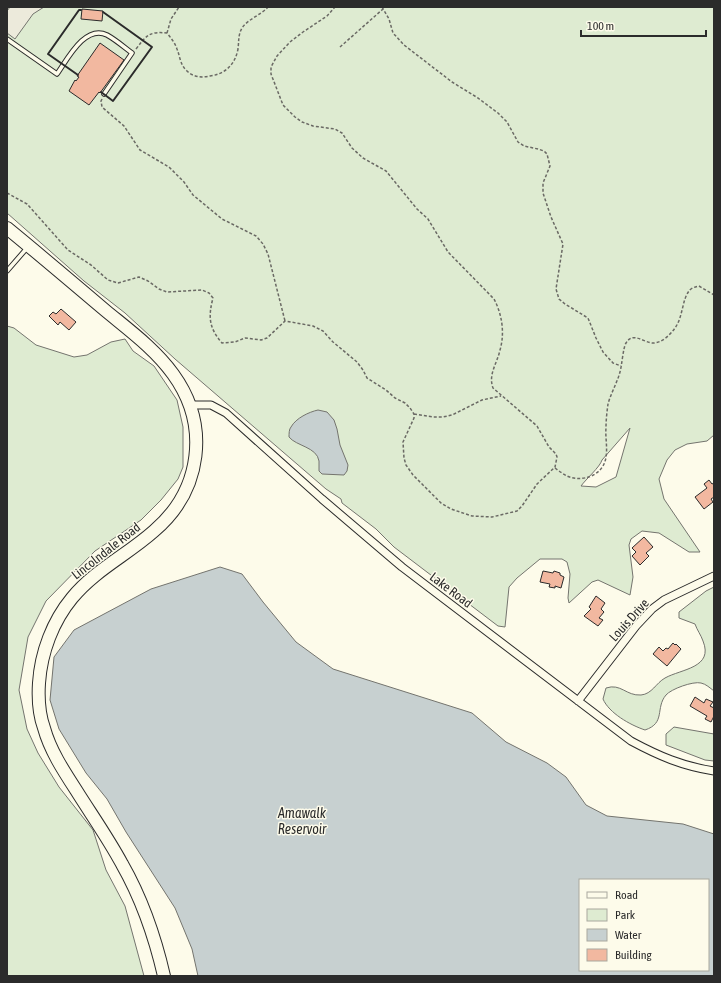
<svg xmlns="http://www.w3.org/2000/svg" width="721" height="983" font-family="'Asap Condensed',sans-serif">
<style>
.green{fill:#deebd1;stroke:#74746e;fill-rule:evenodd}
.parking{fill:#eceadb;stroke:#74746e}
.water{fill:#c7d0d0;stroke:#74746e;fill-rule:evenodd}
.building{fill:#f2b8a0;stroke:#2b2b2b}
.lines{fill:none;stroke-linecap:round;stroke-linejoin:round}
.service-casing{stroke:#2b2b2b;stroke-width:5.5}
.minor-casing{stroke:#2b2b2b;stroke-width:9}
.primary-casing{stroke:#2b2b2b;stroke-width:14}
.path{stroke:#6a6964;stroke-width:1.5;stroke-dasharray:3 2;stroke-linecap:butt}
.service{stroke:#fdfbea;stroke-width:3.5}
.minor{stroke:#fdfbea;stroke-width:7}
.primary{stroke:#fdfbea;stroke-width:12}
.wall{stroke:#2b2b2b;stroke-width:2}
.labels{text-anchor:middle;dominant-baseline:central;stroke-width:3;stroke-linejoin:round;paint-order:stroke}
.street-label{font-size:13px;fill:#2b2b2b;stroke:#fdfbea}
.water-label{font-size:14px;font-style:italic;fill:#2b2b2b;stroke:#fdfbea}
</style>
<rect width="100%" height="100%" fill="#fdfbea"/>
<!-- green -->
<path class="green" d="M7 7H714V435L707 441 687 444 675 450 667 460 659 479 664 499 700 552H689L659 533 642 531 631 539 629 545 633 577 630 595 598 580 592 582 569 603 568 598 570 574 567 562 562 559H540L517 578 509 587 505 627 498 626 394 547 376 529 342 503 341 499 326 489 175 359 125 313 84 281 7 213ZM630 428 616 477 596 487 581 486C586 479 600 467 602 460Z
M7 326 14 328 36 345 74 357 87 355 111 342 125 339 133 351 154 366 177 400 183 427V467L178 479 161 500 141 520 95 551 46 601 28 637 19 690 27 729 38 753 59 787 93 830 106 870 125 906 144 976H7Z
M714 587V691C710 688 706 684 701 683 693 681 671 689 666 695 655 708 666 723 645 730 630 725 609 713 603 699L606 688C621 683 626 696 641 695 652 694 656 683 665 678 681 669 714 668 703 641 701 635 697 630 695 624L679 618V612L706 591Z
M674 727 714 734V761L705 760 666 745V734Z"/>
<!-- parking -->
<path class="parking" d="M10 7H44L33 14 15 39 7 33V11Z"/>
<!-- water -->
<path class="water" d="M318 410 327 412 334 420 337 429 340 445 348 465 347 471 344 475 322 474 319 471C319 468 319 464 319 461 317 447 296 446 289 437 289 434 289 429 291 427 296 418 309 412 318 410Z
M220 567 242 574 263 602 296 642 333 669 472 713 506 742 547 763 566 777 586 805 607 816 683 824 714 834V976H198L192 949 175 908 126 832 107 799 86 773 59 729 50 700 54 657 74 630 151 589ZM580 880H708V970H580Z"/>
<!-- building -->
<path class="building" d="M82 9 103 11 102 21 81 19Z
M100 43 124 60 100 93 99 92 89 105 69 91 75 80 76 81 79 77 77 76Z
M61 309 76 322 69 330 60 322 58 325 49 316 53 312 56 314Z
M709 480 712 484 714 483V497L711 499 713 502 704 509 695 497 707 488 704 484Z
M644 537 653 547 646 553 649 556 640 565 632 556 636 552 632 548Z
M543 571 553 573 554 571 560 573V575L564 577 561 588 555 586V588L549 587 550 584 540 582Z
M596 596 605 603 601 609 604 612 599 618 603 620 598 626 584 616 591 609 589 607Z
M673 643 675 645 676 644 681 649 667 666 653 654 659 647 663 651 666 648 668 649Z
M695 697 704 703 706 699 713 702 710 706 714 708V716L711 722 705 719 707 716 690 706Z"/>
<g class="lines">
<!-- service casing -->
<g class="service-casing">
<path id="service" d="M7 39 57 74C67 60 85 24 107 35 116 40 124 47 132 53L104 94
M7 271 27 248"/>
</g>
<!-- minor casing -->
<g class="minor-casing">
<path id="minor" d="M190 405H211L226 413 322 499 402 567 631 741C659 756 682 766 714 771
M578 701 636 626 652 609 664 600 714 576"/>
</g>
<!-- primary casing -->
<g class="primary-casing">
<path id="primary" d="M7 228C40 255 73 283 106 311 129 330 155 349 173 374 210 425 202 490 154 531 127 555 95 570 72 598 53 621 41 652 39 683 38 698 39 714 44 728 50 750 63 770 76 790 91 814 108 838 122 864 142 899 155 937 164 976"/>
</g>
<!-- path -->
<path class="path" d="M382 7 389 19 393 33 404 45 452 82 478 98 498 113 507 122 518 142 524 146 538 149 544 151 547 154 550 166 543 183V193L551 217 563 244 556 289 559 299 565 304 588 318 596 338 603 352 613 363 621 366
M167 33 171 19 179 7
M340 47 383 9
M136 49C146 36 149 31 167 33 171 38 175 43 177 49 180 56 180 65 187 71 193 77 202 78 210 76 225 74 235 65 238 49 239 41 238 35 242 28 248 19 261 15 268 7
M102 99 101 101 102 107 124 126 140 150 169 167 184 182 193 195 222 219 256 236 263 244 268 254 285 321
M7 193 27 204 68 250 91 265 108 280 118 283 139 277 148 281 159 289 167 292 202 290 209 293 213 298C208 317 209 328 222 343L235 342 245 338 261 340 267 338 285 321 313 326 323 331 333 342 357 362 363 370 367 378 386 390 395 398 405 403 410 408 414 414V418L403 442 404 458 406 465 413 475 441 503 451 509 472 516 492 517 517 511 522 506 537 484 555 467 557 457 556 454 549 447 537 426 493 388C488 374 497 364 500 350 505 333 502 314 494 299L448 252 428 219 417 209 386 171 363 158 352 148 342 133 335 129 313 126 302 122 295 117 283 105 271 74V67L277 56 290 42 303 32 327 16 335 7
M414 414 433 417H443L452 415 482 400 501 396
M555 468C559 471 563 474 567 476 580 482 598 477 604 464 609 453 605 439 606 428 606 420 607 411 608 404 611 393 617 383 620 372 622 365 623 348 626 343 633 331 644 343 653 343 662 343 670 335 675 328 683 317 682 300 689 291 691 288 695 287 699 286L714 295"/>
<!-- service -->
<use href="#service" class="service"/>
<!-- minor -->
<use href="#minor" class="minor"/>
<!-- primary -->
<use href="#primary" class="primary"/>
<!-- wall -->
<path class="wall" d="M78 75 48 54 79 10H81
M101 92 113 101 152 47 103 12"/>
</g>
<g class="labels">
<!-- street labels -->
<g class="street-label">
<text transform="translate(106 551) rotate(-38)">Lincolndale Road</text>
<text transform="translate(451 590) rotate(37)">Lake Road</text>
<text transform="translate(629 620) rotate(-48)">Louis Drive</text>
</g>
<!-- water labels -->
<g class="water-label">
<text x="302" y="813">Amawalk<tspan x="302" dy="16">Reservoir</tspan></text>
</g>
</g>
<!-- border -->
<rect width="721" height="983" fill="none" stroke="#2b2b2b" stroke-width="16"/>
<!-- legend -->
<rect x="579" y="879" width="130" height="92" fill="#fdfbea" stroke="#a9a89e"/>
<rect x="587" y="892" width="20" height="6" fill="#fdfbea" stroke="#a9a89e"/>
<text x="615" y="899" font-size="12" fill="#2b2b2b">Road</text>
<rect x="587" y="909" width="20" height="12" fill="#deebd1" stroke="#a9a89e"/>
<text x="615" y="919" font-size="12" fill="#2b2b2b">Park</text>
<rect x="587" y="929" width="20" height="12" fill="#c7d0d0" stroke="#a9a89e"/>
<text x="615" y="939" font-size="12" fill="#2b2b2b">Water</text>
<rect x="587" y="949" width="20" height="12" fill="#f2b8a0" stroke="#a9a89e"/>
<text x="615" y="959" font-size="12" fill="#2b2b2b">Building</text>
<!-- scale -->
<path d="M581 30v6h125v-6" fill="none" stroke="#2b2b2b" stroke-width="2"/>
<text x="587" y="30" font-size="12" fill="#2b2b2b" stroke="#fdfbea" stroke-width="3" paint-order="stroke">100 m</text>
</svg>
